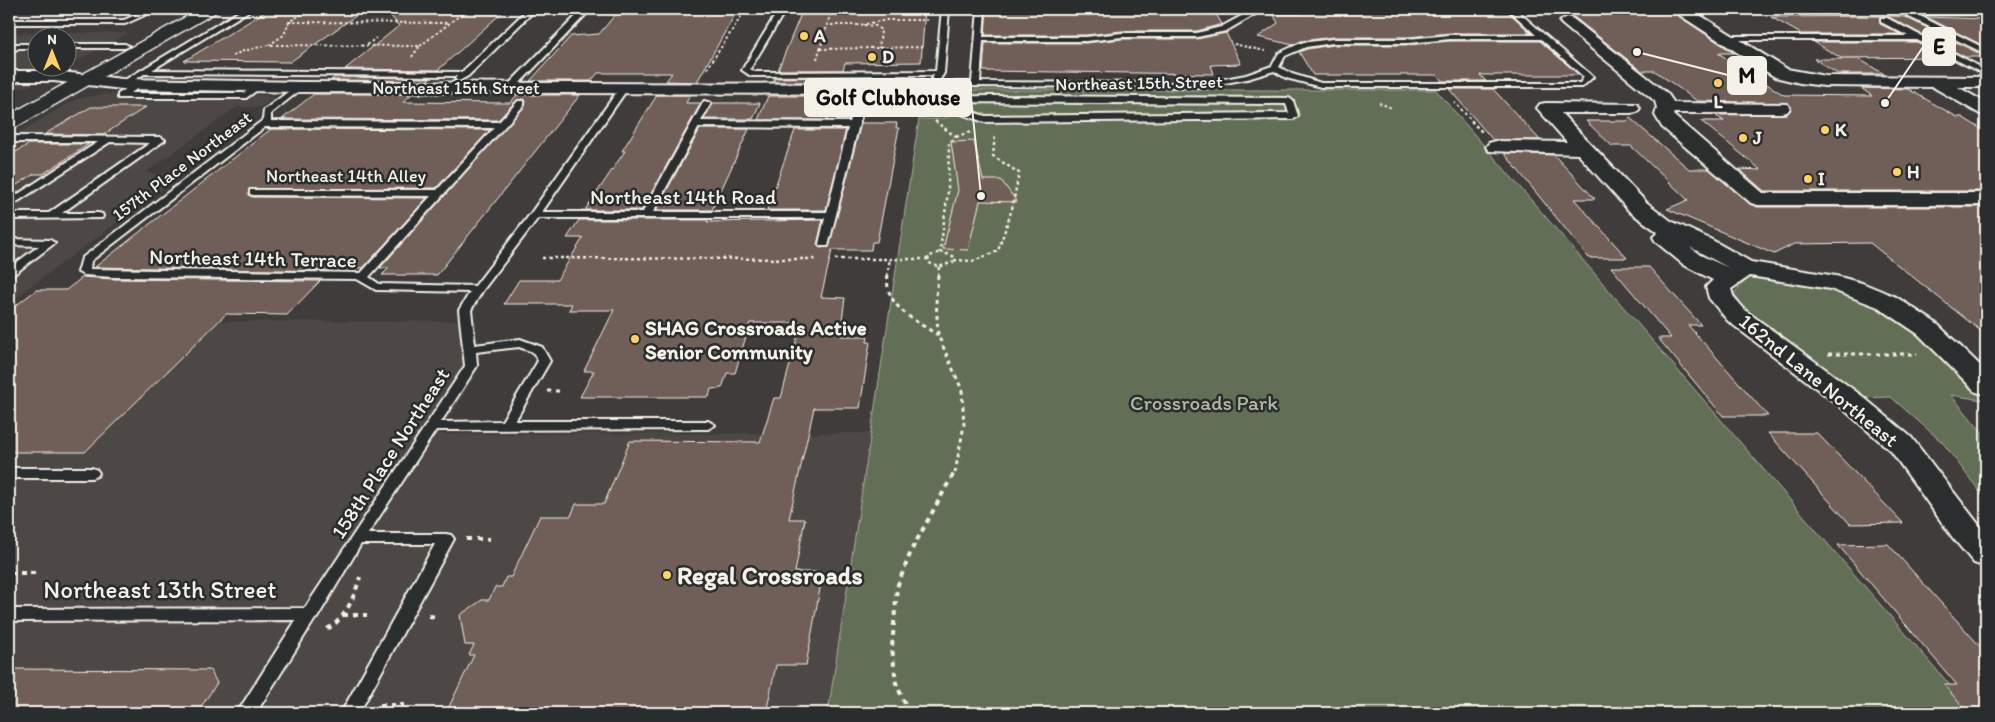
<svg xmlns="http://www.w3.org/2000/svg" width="1995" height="722" font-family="Itim,sans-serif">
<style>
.built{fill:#4e4644}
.green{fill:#626e56;stroke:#abb09f}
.building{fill:#705e58;stroke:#f4f1e8}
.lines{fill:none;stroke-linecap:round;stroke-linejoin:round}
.lane-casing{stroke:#f4f1e8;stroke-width:4}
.street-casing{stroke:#f4f1e8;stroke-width:4}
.secondary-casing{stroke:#f4f1e8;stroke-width:3}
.path-far3{stroke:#f4f1e8;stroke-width:2;stroke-dasharray:2.5 2.5;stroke-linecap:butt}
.path-far2{stroke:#f4f1e8;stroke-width:2.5;stroke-dasharray:3 3;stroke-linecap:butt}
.path-far1{stroke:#f4f1e8;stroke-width:3;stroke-dasharray:4 4;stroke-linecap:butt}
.path{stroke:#f4f1e8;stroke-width:4;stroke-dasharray:5 5;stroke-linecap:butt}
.lane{fill:#2a2d2e;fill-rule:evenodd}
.street{fill:#2a2d2e;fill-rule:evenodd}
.secondary{fill:#2a2d2e;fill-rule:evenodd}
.poi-dot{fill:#ffd166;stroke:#2a2d2e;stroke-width:2}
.labels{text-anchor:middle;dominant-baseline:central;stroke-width:5;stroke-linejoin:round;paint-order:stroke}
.far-poi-label{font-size:18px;font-weight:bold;fill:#f4f1e8;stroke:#2a2d2e;text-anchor:start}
.far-street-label{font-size:18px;fill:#f4f1e8;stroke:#2a2d2e}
.street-label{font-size:21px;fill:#f4f1e8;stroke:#2a2d2e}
.poi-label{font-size:21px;font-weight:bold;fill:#f4f1e8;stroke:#2a2d2e;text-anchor:start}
.park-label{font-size:21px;fill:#b2b6a6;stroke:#2a2d2e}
.near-poi-label{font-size:25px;font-weight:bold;fill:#f4f1e8;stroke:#2a2d2e;text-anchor:start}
.near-street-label{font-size:25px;fill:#f4f1e8;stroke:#2a2d2e}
.leader{fill:none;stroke:#f4f1e8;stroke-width:2}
.callout-dot{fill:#f4f1e8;stroke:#2a2d2e;stroke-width:2}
.callout{fill:#f4f1e8;stroke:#f4f1e8;stroke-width:2}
.callout-label{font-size:22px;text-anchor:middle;font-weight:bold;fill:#111}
</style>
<rect width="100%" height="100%" fill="#3f3c3b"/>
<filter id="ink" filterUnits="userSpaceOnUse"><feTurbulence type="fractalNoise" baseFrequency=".02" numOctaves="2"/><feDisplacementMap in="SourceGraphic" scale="10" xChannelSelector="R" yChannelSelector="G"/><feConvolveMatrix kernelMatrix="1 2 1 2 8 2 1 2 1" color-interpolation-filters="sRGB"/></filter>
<g filter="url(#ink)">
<!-- built -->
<path class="built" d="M10 33H128L68 66V38H38V68H65L32 85 9 91Z
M103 94 262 95 274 98 261 107H237L145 173 182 174 9 303V138L76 99Z
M476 321 480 368 439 434 871 433 828 713H9V322Z"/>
<!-- green -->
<path class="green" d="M940 90H1436L1974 713H828L919 119C937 119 954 121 965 104V99Z
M1778 276C1805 281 1847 289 1871 301 1906 318 1963 366 1982 400L1951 395 1986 437V500L1943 443 1891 397 1863 398 1749 315 1734 293 1748 278Z"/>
<!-- building -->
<path class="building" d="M620 9H738L697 82 666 81 672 73H598L591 81H530L571 36 599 34Z
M803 9H925L921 62 845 63 843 70H778Z
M987 9H1213L1222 24 1197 31H1122L1086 35H985Z
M1298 9H1505L1531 33H1450L1408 37H1333L1301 41 1293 45 1258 37 1278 23 1273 14H1302Z
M268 10H364L290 62 184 61Z
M386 10H505L438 70 345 69 399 26Z
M1569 13H1674L1734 53H1718L1784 95 1872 96 1861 88 1908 89 1957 117H1962L1986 132V191H1764L1739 169 1761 170 1701 121H1724L1715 115 1787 114 1792 108 1788 103 1697 101 1655 71H1642Z
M1887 16 1880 17V24L1900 34H1801L1771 17 1892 16 1905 17 1986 57H1965Z
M1926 17 1986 19V47Z
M1226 33 1241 64 1211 65 1214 74 983 71 985 43H1086L1122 39H1197Z
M1450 41H1540L1579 75H1480L1486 81H1442L1437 75H1313L1299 52 1307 49 1333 45H1408Z
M1814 42H1917L1946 57 1841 58Z
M1814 59H1859L1884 74H1838Z
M335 77 430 78 427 81 331 80Z
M840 77 839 82H773L775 78Z
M1449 89H1493L1540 140H1493Z
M314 94H412L403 102 510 103 517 95H580L437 275H382L389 268H380L525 106 526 101 524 99 517 100 498 120 282 119Z
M657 95H690L686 103H701L642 210H585L625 151H622Z
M768 96H834L827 120H758Z
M713 103H760L753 119H704Z
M91 107H146L103 135 45 134Z
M1630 118 1689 169H1709L1750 204 1757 207H1986V335L1870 243 1794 244 1774 254 1667 209 1688 200 1631 146H1612L1586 121H1627Z
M861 123H897L896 128H899L877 242H872L871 250H832L821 297 845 298 842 320H845L841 336H868L867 342H870L860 408H814L789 519H805L795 572H823L806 665H776L766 713H446L474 655H469L474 645H465L460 615 482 600H489L495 587H502L506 577H511L540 516H571L576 504H604L630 441 760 442 774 398H781L801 323H750L735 373H727L722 388 711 389 709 397H580L594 371H584L614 310H569L572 304H504L519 280H557L583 238H567L579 220H708L707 222 823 220 817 245 820 248 829 247Z
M271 129 490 130 436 188 249 189 248 195 253 197 427 198 363 268H332L329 271 95 267Z
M700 129H749L712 210H656Z
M795 130H846L826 210H767Z
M974 141 983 180H1001L1017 202 980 201 968 250 943 249 958 190 951 142Z
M29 144H89L43 174H34L9 190V156Z
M1504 153 1554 155 1595 199H1574L1627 258H1589Z
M1611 267H1649L1701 325H1688L1768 416H1723L1658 338H1671Z
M83 277 112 279 320 281 287 315 226 314 85 452H9V311L36 290H66Z
M1768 433H1817L1903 523 1850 524Z
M1888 544 1986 653V713H1968L1944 685H1957L1838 545Z
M9 669 210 670 217 683 197 713H9Z"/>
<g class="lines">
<!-- lane casing -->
<g class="lane-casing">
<path id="lane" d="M149 9H158L125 24H9V20H124Z
M243 9H252L152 70 462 72 528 9H536L468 76 459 81 455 79 457 76 144 74 125 86 118 84Z
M583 9H591L513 90H507V86Z
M779 9H786L750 69 755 72 936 71 942 9H949L944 73 939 81H936L932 79 934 75 751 76 742 70Z
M978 9H985L983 37H1086L1122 33H1197L1221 27 1245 14 1236 9 1251 11 1255 9H1264L1226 31 1197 37H1122L1086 41H983L980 82 1203 83 1246 75 1272 66 1279 53 1301 43 1333 39H1408L1450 35H1536L1508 9H1515L1593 77 1582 87H1321L1286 78 1274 71 1247 79 1203 87 956 86 901 95 900 93 904 90 956 82H972ZM1450 39H1541L1584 77 1580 83H1321L1292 74 1279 67 1285 56 1306 47 1333 43H1408Z
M1910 10H1986V14H1916L1986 49V54L1907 16 1906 14Z
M1881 18H1887L1986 70V75L1917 40H1723L1719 38 1723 36H1908L1881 22Z
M15 44H38V48H19L9 53V48Z
M68 44H125L129 46 125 48H68Z
M21 74 28 76 9 86V81Z
M135 83 142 85 131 93H244L256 84 263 86 246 98H118V94Z
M297 85 304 87 271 113V121L499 122 518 101H524V105L369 277 379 284 475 286 531 213 621 86 628 88 542 212H643L704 101 711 103 701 121 850 122 860 89 864 87 868 89 828 246H820L819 244 825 218H538L483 290 471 310 475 345 520 339 542 347 550 361 515 421H708L715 425 708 429 436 430 368 534H446L451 535 454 539 359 713H341L435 544H361L317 618 315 619 256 713H237L296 620 9 621V609L305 608 465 366 459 310 470 292 376 290 357 279 112 277 84 275 78 272 82 258 263 120 264 110ZM265 127 494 128 437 190H250V194L253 195 431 196 361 273 90 269 91 261ZM699 127 848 128 827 212H653ZM519 347 533 352 538 361 502 421 441 422 477 366 476 352Z
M992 96 1289 98 1293 101 1298 116 1294 119 984 122 923 100 927 97ZM942 102 1286 104 1289 113 985 116Z
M9 136 160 137 165 140 62 213H98L102 214 103 216 102 218 9 219V213H49L150 143 110 142 9 207V200L98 142H9Z
M9 239 50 240 55 243 13 275 9 276V268L39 246 9 245Z
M9 468H92L97 470 99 473 97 476 92 478H9Z"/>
</g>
<!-- street casing -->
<g class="street-casing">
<path id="street" d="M1673 9H1690L1787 69 1825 76 1986 77V87H1958L1986 103V115L1980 114 1933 87 1825 86 1800 83 1775 77 1675 12Z
M1568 17 1573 19 1667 93 1674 103 1787 104 1790 108 1787 112 1781 113H1674L1673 115 1763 193H1986V205H1758L1751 203 1662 127 1655 115 1657 108 1655 101 1563 25 1560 22 1563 19Z
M9 71H54L122 79 300 82 864 84 904 88 933 96 936 100 933 104 927 105 902 98 864 94 300 92 122 89 54 81H9Z
M1546 103 1637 104 1640 108 1637 112 1631 113H1561L1646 202 1671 221 1712 240 1751 262 1836 276 1862 283 1896 297 1936 323 1986 371V394L1976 392 1918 334 1878 307 1830 289 1750 276 1731 289 1733 296 1746 311 1862 396 1911 437 1986 534V567L1974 563 1953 538 1891 451 1842 408 1728 321 1709 298 1706 287 1713 280 1684 265 1656 242 1653 237 1658 232 1630 212 1578 154 1489 151 1486 147 1489 143 1496 141 1567 142 1537 108 1540 104ZM1690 247 1729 268 1700 255Z"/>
</g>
<!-- secondary casing -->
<g class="secondary-casing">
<path id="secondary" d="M200 9H219L216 12 16 127 9 129V115Z"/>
</g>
<!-- path-far3 -->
<path class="path-far3" d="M289 22 447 23
M826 25H860L887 20H927
M864 25 876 26 881 30 879 48
M1234 44 1265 51
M269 45 284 35 289 22 310 9
M367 45 376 38
M420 46 468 9
M820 49 924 47
M233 56 240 52 268 45 420 46 411 58
M817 59 832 9
M707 69 746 9
M1454 102 1473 122
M1379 103 1392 108"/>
<!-- path-far2 -->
<path class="path-far2" d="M935 121 956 137 949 143 948 191 940 252
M1471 121 1482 132
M956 137 970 132
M940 252 953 256V262L939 267 929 263 928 257Z
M542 258 816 259
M835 259H927
M954 260 973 261 998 251 1012 209 1019 173 993 156 995 134
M887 276 890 259
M938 276 939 267"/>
<!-- path-far1 -->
<path class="path-far1" d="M888 275C883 306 916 321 938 335
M938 275 936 298 938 335 962 390 964 425 955 473
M1828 354H1917
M547 391H561"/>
<!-- path -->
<path class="path" d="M466 539H490
M10 573H36
M343 615H367
M429 616 439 617
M327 629C346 619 354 597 360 577
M380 705H404
M909 713 896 683 892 647 897 587 912 549 955 471"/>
<!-- lane -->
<use href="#lane" class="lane"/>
<!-- street -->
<use href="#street" class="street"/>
<!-- secondary -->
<use href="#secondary" class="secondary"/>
</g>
</g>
<!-- markers -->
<g class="poi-dot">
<circle cx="804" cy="36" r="5"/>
<circle cx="872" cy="57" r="5"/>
<circle cx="1718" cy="83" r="5"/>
<circle cx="1825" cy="130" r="5"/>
<circle cx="1743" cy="138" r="5"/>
<circle cx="1897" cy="172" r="5"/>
<circle cx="1808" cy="179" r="5"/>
<circle cx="635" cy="339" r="5"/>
<circle cx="667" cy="575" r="5"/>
</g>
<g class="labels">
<!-- far-poi labels -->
<g class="far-poi-label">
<text x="814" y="36">A</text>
<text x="882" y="57">D</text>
<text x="1718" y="102" text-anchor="middle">L</text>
<text x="1835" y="130">K</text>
<text x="1753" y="138">J</text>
<text x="1907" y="172">H</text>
<text x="1818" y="179">I</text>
</g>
<!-- far-street labels -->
<g class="far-street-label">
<text transform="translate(1139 83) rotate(-1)">Northeast 15th Street</text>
<text x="456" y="88">Northeast 15th Street</text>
<text transform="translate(182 166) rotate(-37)">157th Place Northeast</text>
<text x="346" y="176">Northeast 14th Alley</text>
</g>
<!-- street labels -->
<g class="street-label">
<text x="683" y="196">Northeast 14th Road</text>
<text transform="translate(253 258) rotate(1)">Northeast 14th Terrace</text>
<text transform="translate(1819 380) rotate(39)">162nd Lane Northeast</text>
<text transform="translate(390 453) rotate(-57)">158th Place Northeast</text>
</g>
<!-- poi labels -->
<g class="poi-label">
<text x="645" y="327">SHAG Crossroads Active<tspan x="645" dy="24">Senior Community</tspan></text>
</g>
<!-- park labels -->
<g class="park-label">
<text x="1204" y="402">Crossroads Park</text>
</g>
<!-- near-poi labels -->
<g class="near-poi-label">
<text x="677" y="575">Regal Crossroads</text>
</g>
<!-- near-street labels -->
<g class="near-street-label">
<text x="160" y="589">Northeast 13th Street</text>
</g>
</g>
<!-- callouts -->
<path class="leader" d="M1885 103L1923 47M1637 52L1728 75M981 196L971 97"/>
<g class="callout-dot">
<circle cx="1885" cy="103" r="5"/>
<circle cx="1637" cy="52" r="5"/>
<circle cx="981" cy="196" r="5"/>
</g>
<g class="callout">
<rect x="1923" y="28" width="32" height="37" rx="5"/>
<rect x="1728" y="57" width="38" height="37" rx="5"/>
<rect x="805" y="79" width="166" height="37" rx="5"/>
</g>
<g class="callout-label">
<text x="1939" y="54">E</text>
<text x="1747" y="83">M</text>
<text x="888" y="105">Golf Clubhouse</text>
</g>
<!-- margin -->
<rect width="1995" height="722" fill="none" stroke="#2a2d2e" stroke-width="30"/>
<rect x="15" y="15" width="1965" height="692" fill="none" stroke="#f4f1e8" stroke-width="2" filter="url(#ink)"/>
<!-- north arrow -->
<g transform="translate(52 52)"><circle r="24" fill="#2a2d2e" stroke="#7b7b78"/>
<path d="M0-4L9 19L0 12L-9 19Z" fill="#ffd166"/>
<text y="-8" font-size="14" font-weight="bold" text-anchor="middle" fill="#f4f1e8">N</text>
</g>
</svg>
